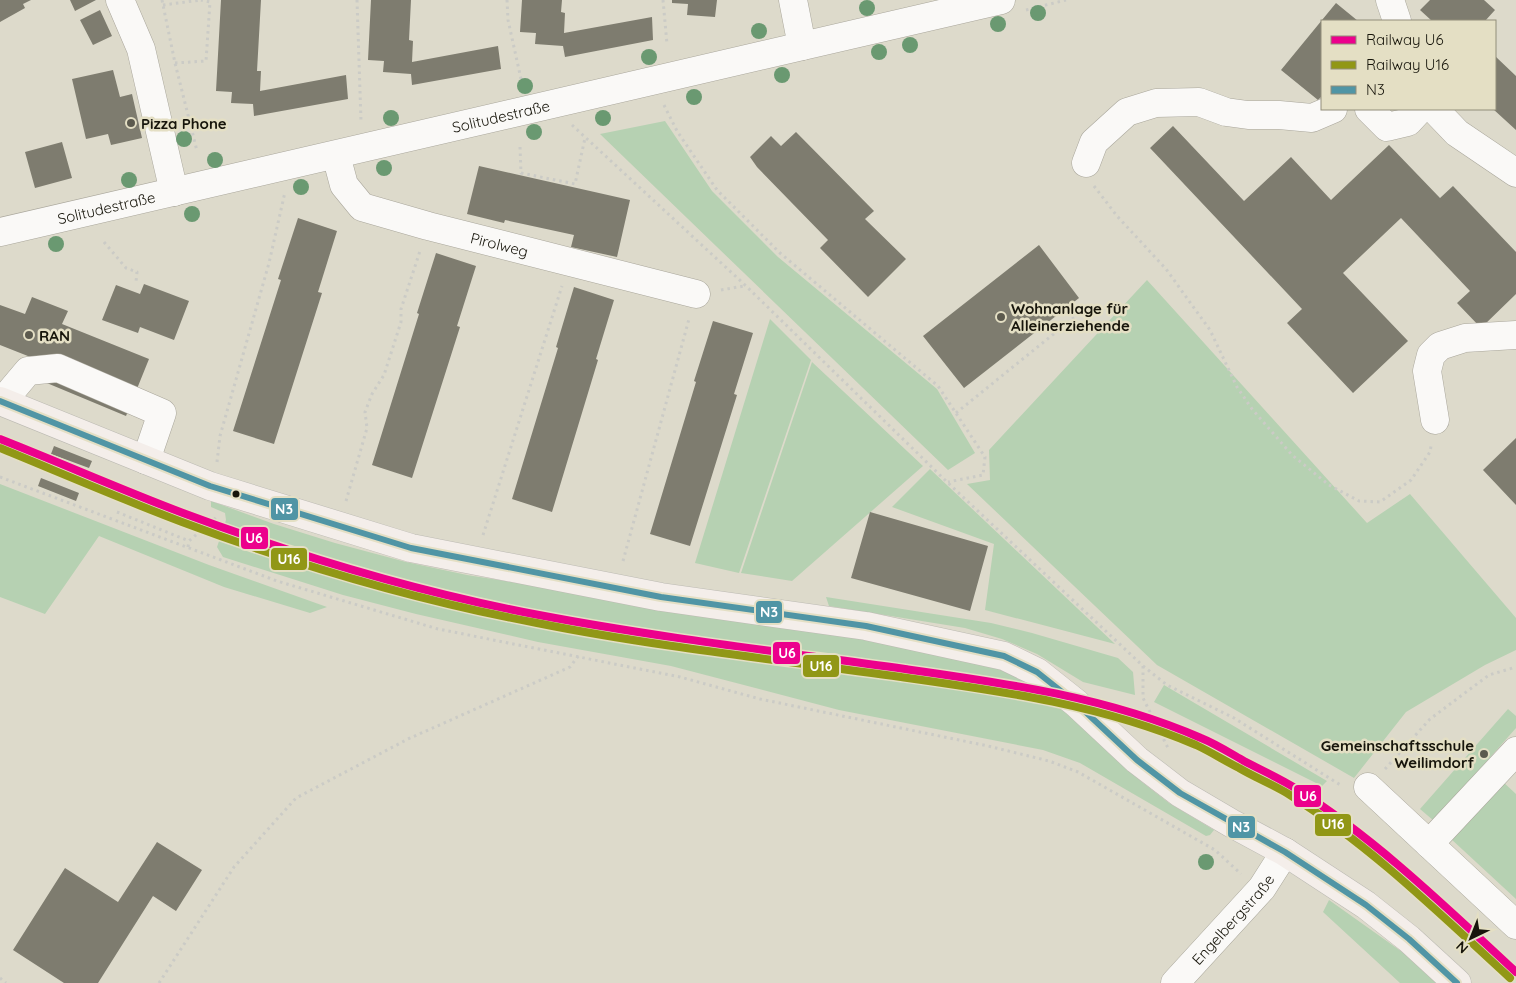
<svg xmlns="http://www.w3.org/2000/svg" width="1516" height="983" font-family="Quicksand,sans-serif">
<style>
.green{fill:#b6d1b2}
.building{fill:#7e7c6f}
.lines{fill:none;stroke-linecap:round;stroke-linejoin:round}
.minor-casing{stroke:#a9a69b;stroke-width:29}
.major-casing{stroke:#bcbab3;stroke-width:29}
.path{stroke:#cbcbc6;stroke-width:3;stroke-dasharray:2.5 4;stroke-linecap:butt}
.minor{stroke:#faf9f7;stroke-width:28}
.major{stroke:#f4eeea;stroke-width:28}
.bus-1-casing{stroke:#e4dfc4;stroke-width:10}
.bus-1{stroke:#5095a5;stroke-width:6}
.rail-1-casing{stroke:#e4dfc4;stroke-width:11}
.rail-2-casing{stroke:#e4dfc4;stroke-width:11}
.rail-1{stroke:#ec008c;stroke-width:8}
.rail-2{stroke:#919716;stroke-width:8}
.tree{fill:#6a9971}
.poi-dot{fill:#5c5a4e;stroke:#e4dfc4;stroke-width:2}
.bus-dot{fill:#17150b;stroke:#e4dfc4;stroke-width:2}
.labels{text-anchor:middle;dominant-baseline:central;stroke-width:5;stroke-linejoin:round;paint-order:stroke}
.street-label{font-size:15px;fill:#17150b;stroke:#e4dfc4}
.poi-label{font-size:15px;font-weight:bold;fill:#17150b;stroke:#e4dfc4;text-anchor:start}
.line-badge{stroke:#e4dfc4;stroke-width:2}
.badge-label{font-size:14px;text-anchor:middle;font-weight:bold;fill:#fff}
</style>
<rect width="100%" height="100%" fill="#dddacb"/>
<!-- green -->
<path class="green" d="M665 121 712 191 778 257 937 389 975 453 948 470 600 134Z
M1147 280 1367 523 1410 494 1516 618V650L1485 665 1406 712 1354 778 1157 665 967 484 990 480 989 450Z
M770 319 811 360 739 573 695 563Z
M812 362 923 466 792 581 741 573Z
M930 469 1115 644 985 610 994 544 892 507Z
M0 484 209 565 327 607 310 613 224 587 99 536 45 614 0 597Z
M211 501 274 524 335 543 406 562 467 575 806 629 970 659 1007 671 1033 685 1060 703 1142 782 1169 803 1214 830 1210 835 1206 836 1080 763 1043 750 839 710 671 666 538 642 416 614 343 595 223 557 217 547 226 520 225 513 211 507Z
M826 597 991 623 1032 633 1118 658 1133 672 1135 695 1083 682 1037 654 1002 639 965 628 829 606Z
M1164 685 1327 781 1322 786 1154 702Z
M1508 709 1516 716V728L1434 821 1420 809Z
M1502 781 1516 794V899L1450 838Z
M1329 900 1405 954 1439 983H1400L1323 912Z"/>
<!-- building -->
<path class="building" d="M0 0H31L23 4 25 8 0 22Z
M70 0H96L75 11Z
M221 0H261L257 71H261L260 91 346 75 348 99 254 116 253 104 231 103 232 92 216 91Z
M371 0H411L409 40 413 41 412 62 498 46 501 69 412 85 411 74 383 72 384 61 368 60Z
M522 0H562L561 12 565 13 564 33 652 17 653 40 565 57 563 46 535 44 536 33 520 32Z
M672 0H717L715 17 687 15 688 4 672 3Z
M1430 0H1484L1495 10 1485 21H1432L1420 10Z
M1336 3 1358 21H1322V96L1318 100 1281 70Z
M100 10 112 36 93 45 80 20Z
M1495 56 1516 76V130L1493 109H1495Z
M113 70 120 97 132 94 142 138 111 145 108 134 86 139 72 79Z
M1173 126 1244 201 1291 157 1331 200 1389 145 1440 198 1453 186 1516 252V294L1481 328 1457 303 1470 291 1401 218 1343 273 1408 341 1353 393 1287 323 1302 309 1150 148Z
M796 132 874 211 865 219 906 259 868 297 820 248 828 240 757 167 750 157 771 136 781 146Z
M62 142 72 178 35 188 25 152Z
M479 166 630 200 617 257 571 247 574 235 505 220 504 223 467 214Z
M298 218 337 231 318 292 322 293 274 444 233 431 281 280 278 279Z
M1039 245 1079 298 964 388 923 336Z
M436 253 476 266 457 326 460 327 412 478 372 465 419 314 417 313Z
M144 284 189 301 174 340 140 327 138 333 102 320 116 285 140 294Z
M574 287 614 300 596 359 598 360 552 512 512 499 558 348 556 347Z
M32 297 68 311 62 324 149 359 126 416 42 381 38 360 0 345V305L25 314Z
M713 321 753 333 734 394 737 395 690 546 650 534 696 382 694 381Z
M1516 438V505L1483 470Z
M54 446 92 461 89 468 51 454Z
M41 478 79 493 76 501 38 486Z
M870 512 988 546 970 611 851 578Z
M157 842 202 870 176 911 153 896 98 983H64L13 950 65 868 118 902Z"/>
<g class="lines">
<!-- minor casing -->
<g class="minor-casing">
<g id="minor">
<path d="M120 0 141 49 174 192"/>
<path d="M793 0 802 46"/>
<path d="M1390 0 1397 21"/>
<path d="M1369 109 1387 127 1408 122 1420 109"/>
<path d="M1434 109 1457 133 1516 173"/>
<path id="s1" d="M336 155 344 185 362 207 428 226 696 294"/>
<path d="M1086 163 1094 142 1127 112 1156 103 1199 102 1226 112 1248 115H1279L1312 118 1333 109"/>
<path id="s2" d="M0 232 1001 0"/>
<path d="M2 402 28 371 58 368 162 413 146 460"/>
<path d="M1435 420 1427 371 1431 355 1440 346 1465 338 1516 335"/>
<path d="M1368 787 1516 925"/>
<path d="M1429 844 1516 751"/>
<path id="s3" d="M1175 983 1262 888 1285 852"/>
</g>
</g>
<!-- major casing -->
<g class="major-casing">
<path id="major" d="M0 401 210 486 411 548 661 597 866 626 1004 656 1037 672 1076 703 1137 760 1180 793 1231 823 1285 852 1366 905 1409 939 1457 983"/>
</g>
<!-- path -->
<path class="path" d="M162 0 175 63 197 151
M357 0 361 121
M507 0 508 20 521 79
M663 0 667 44
M163 5 201 0
M1026 10 1066 0
M175 63 206 61 210 2 201 0
M664 105 677 131 717 190 780 253 938 386 985 457 983 475 948 482
M572 125 745 285 947 482 1143 666 1167 685 1234 718 1342 786
M520 147 521 173 575 184 585 138
M1094 186 1117 216 1166 269 1210 330 1237 387 1252 409 1292 455 1329 485 1359 501 1380 502 1411 480 1430 452 1431 446
M104 242 126 268 137 272 136 282
M721 290 744 286
M956 413 1082 311
M217 462 220 436 269 263 285 192
M0 477 277 581 438 629 680 677 760 699 988 746 1049 761 1078 772 1215 850 1241 874
M346 501 367 428 365 412 372 394 384 375 401 322V309L420 251
M117 512 189 541
M483 535 562 286
M188 547 189 541 218 516
M623 561 689 319
M1143 666V698L1169 750
M1385 769 1430 719 1489 675 1516 667
M0 978 6 983
M159 983 234 867 296 798 408 739 570 667 579 655"/>
<!-- minor -->
<use href="#minor" class="minor"/>
<!-- major -->
<use href="#major" class="major"/>
<!-- bus-1 casing -->
<g class="bus-1-casing">
<path id="bus-1" d="M0 401 210 486 411 548 661 597 866 626 1004 656 1037 672 1076 703 1137 760 1180 793 1285 852 1366 905 1409 939 1457 983"/>
</g>
<!-- bus-1 -->
<use href="#bus-1" class="bus-1"/>
<!-- rail-1 casing -->
<g class="rail-1-casing">
<path id="rail-1" d="M0 439C61 463 122 490 183 513 298 556 418 592 539 615 660 638 783 652 905 669 1005 683 1107 697 1201 738 1216 744 1230 753 1244 761 1261 770 1279 778 1295 788 1376 839 1446 907 1516 972"/>
</g>
<!-- rail-2 casing -->
<g class="rail-2-casing">
<path id="rail-2" d="M0 448C61 473 121 499 182 522 297 565 416 600 537 623 657 647 780 660 901 677 1001 691 1103 705 1196 745 1211 752 1225 761 1239 768 1256 778 1274 785 1290 795 1371 846 1440 914 1510 978"/>
</g>
<!-- rail-1 -->
<use href="#rail-1" class="rail-1"/>
<!-- rail-2 -->
<use href="#rail-2" class="rail-2"/>
</g>
<!-- trees -->
<g class="tree">
<circle cx="867" cy="8" r="8"/>
<circle cx="1038" cy="13" r="8"/>
<circle cx="998" cy="24" r="8"/>
<circle cx="759" cy="31" r="8"/>
<circle cx="910" cy="45" r="8"/>
<circle cx="879" cy="52" r="8"/>
<circle cx="649" cy="57" r="8"/>
<circle cx="782" cy="75" r="8"/>
<circle cx="525" cy="86" r="8"/>
<circle cx="694" cy="97" r="8"/>
<circle cx="391" cy="118" r="8"/>
<circle cx="603" cy="118" r="8"/>
<circle cx="534" cy="132" r="8"/>
<circle cx="184" cy="139" r="8"/>
<circle cx="215" cy="160" r="8"/>
<circle cx="384" cy="168" r="8"/>
<circle cx="129" cy="180" r="8"/>
<circle cx="301" cy="187" r="8"/>
<circle cx="192" cy="214" r="8"/>
<circle cx="56" cy="244" r="8"/>
<circle cx="1206" cy="862" r="8"/>
</g>
<!-- markers -->
<g class="poi-dot">
<circle cx="131" cy="123" r="5"/>
<circle cx="1001" cy="317" r="5"/>
<circle cx="29" cy="335" r="5"/>
<circle cx="1484" cy="754" r="5"/>
</g>
<circle class="bus-dot" cx="236" cy="494" r="4.5"/>
<g class="labels">
<!-- street labels -->
<g class="street-label">
<text stroke="none"><textPath href="#s2" startOffset="514">Solitudestraße</textPath></text>
<text stroke="none"><textPath href="#s2" startOffset="109">Solitudestraße</textPath></text>
<text stroke="none"><textPath href="#s1" startOffset="202">Pirolweg</textPath></text>
<text stroke="none"><textPath href="#s3" startOffset="86">Engelbergstraße</textPath></text>
</g>
<!-- poi labels -->
<g class="poi-label">
<text x="141" y="123">Pizza Phone</text>
<text x="1011" y="308">Wohnanlage für<tspan x="1011" dy="17">Alleinerziehende</tspan></text>
<text x="39" y="335">RAN</text>
<text x="1474" y="745" text-anchor="end">Gemeinschaftsschule<tspan x="1474" dy="17">Weilimdorf</tspan></text>
</g>
</g>
<g class="line-badge">
<rect x="270" y="497" width="29" height="24" rx="5" fill="#5095a5"/>
<rect x="240" y="526" width="29" height="24" rx="5" fill="#ec008c"/>
<rect x="270" y="547" width="38" height="24" rx="5" fill="#919716"/>
<rect x="755" y="600" width="28" height="24" rx="5" fill="#5095a5"/>
<rect x="772" y="641" width="29" height="24" rx="5" fill="#ec008c"/>
<rect x="802" y="654" width="38" height="24" rx="5" fill="#919716"/>
<rect x="1293" y="784" width="29" height="24" rx="5" fill="#ec008c"/>
<rect x="1314" y="813" width="38" height="24" rx="5" fill="#919716"/>
<rect x="1227" y="815" width="29" height="24" rx="5" fill="#5095a5"/>
</g>
<g class="badge-label">
<text x="284" y="514">N3</text>
<text x="254" y="543">U6</text>
<text x="289" y="564">U16</text>
<text x="769" y="617">N3</text>
<text x="787" y="658">U6</text>
<text x="821" y="671">U16</text>
<text x="1308" y="801">U6</text>
<text x="1333" y="829">U16</text>
<text x="1241" y="832">N3</text>
</g>
<!-- legend -->
<rect x="1321" y="20" width="175" height="90" fill="#e4dfc4" stroke="#928e7a"/>
<rect x="1331" y="36" width="25" height="8" fill="#ec008c" stroke="#928e7a"/>
<text x="1366" y="45" font-size="15" fill="#17150b">Railway U6</text>
<rect x="1331" y="61" width="25" height="8" fill="#919716" stroke="#928e7a"/>
<text x="1366" y="70" font-size="15" fill="#17150b">Railway U16</text>
<rect x="1331" y="86" width="25" height="8" fill="#5095a5" stroke="#928e7a"/>
<text x="1366" y="95" font-size="15" fill="#17150b">N3</text>
<!-- north arrow -->
<g transform="translate(1471 938) rotate(223)" stroke="#e4dfc4" stroke-width="4" paint-order="stroke">
<path d="M0-4L9 19L0 12L-9 19Z" fill="#17150b"/>
<text y="-8" font-size="14" font-weight="bold" text-anchor="middle" fill="#17150b">N</text>
</g>
</svg>
